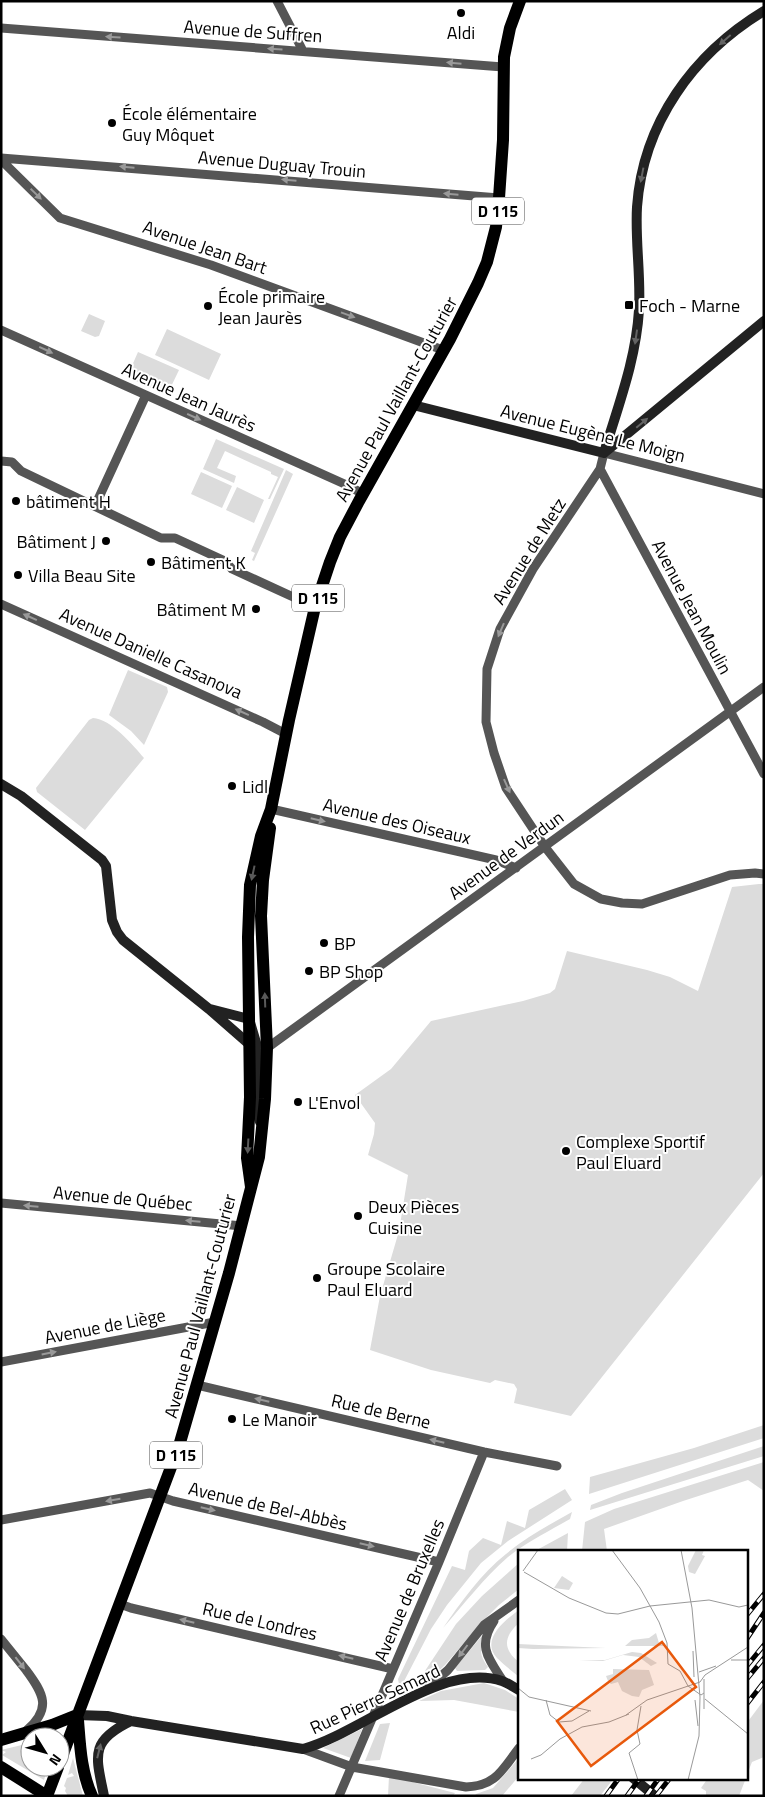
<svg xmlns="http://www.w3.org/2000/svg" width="765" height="1797" font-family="'Titillium Web',sans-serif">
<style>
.green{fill:#dcdcdc}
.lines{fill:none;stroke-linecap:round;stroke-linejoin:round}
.street{stroke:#555;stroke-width:9}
.secondary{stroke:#222;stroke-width:10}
.primary{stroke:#000;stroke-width:12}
.rail-casing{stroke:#000;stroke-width:5}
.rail{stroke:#fff;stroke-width:3;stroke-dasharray:9;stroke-linecap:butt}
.oneway{fill:#999}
.oneway2{fill:#646464}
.oneway3{fill:#595959}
.poi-dot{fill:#000;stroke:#fff;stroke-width:2}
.labels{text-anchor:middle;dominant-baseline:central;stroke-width:4;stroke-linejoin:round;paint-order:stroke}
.shield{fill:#fff;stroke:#4c4c4c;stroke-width:1}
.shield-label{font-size:16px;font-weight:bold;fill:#000}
.street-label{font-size:18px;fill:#000;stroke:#fff}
.poi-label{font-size:18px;fill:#000;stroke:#fff;text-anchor:start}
.inset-road{fill:none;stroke:#999;stroke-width:1}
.view{fill:#e8590c;fill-opacity:0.15;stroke:#e8590c;stroke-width:2.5}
.inset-edge{fill:none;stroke:#000;stroke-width:2.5}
</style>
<rect width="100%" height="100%" fill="#fff"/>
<!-- green -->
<path class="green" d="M89 314 105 321 99 336 95 337 81 331Z
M167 329 221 354 209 380 155 355Z
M138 352 179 370 167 395 127 377Z
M216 439 284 469 270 499H268L278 477 271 474V472L225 451 217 468 236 476 234 483 203 469Z
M286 470 293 474 254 561 252 560 255 553 251 551Z
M201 472 232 486 222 508 191 494Z
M237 487 264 500 254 523 226 510Z
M128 670 167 687 168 692 144 745 131 731 109 715Z
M93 718C111 719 133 745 144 758L85 830 37 792 36 788 89 720Z
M759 884H764V1173L571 1416 514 1403 517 1389 514 1384 495 1380 490 1383 431 1370 370 1350 380 1296 399 1231 408 1175 368 1155 374 1134 375 1123 355 1095 391 1069 431 1021 523 1001 550 993 555 989 567 951 647 970 670 977 698 991 732 887Z
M764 1425V1438L589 1494 590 1477 694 1448Z
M764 1446V1456L590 1510 591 1505 622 1493Z
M764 1462V1491L748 1480 683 1501 604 1529 607 1551H582L585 1522 614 1509Z
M565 1489 572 1500 508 1541 481 1563 447 1605 431 1629 400 1689 398 1679 452 1566 465 1570 469 1551 483 1538 501 1545 507 1521 525 1528 529 1510Z
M572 1512 570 1519C549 1531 527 1542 508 1557 484 1578 464 1604 443 1628 461 1602 481 1574 506 1554 526 1537 549 1525 572 1512Z
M568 1533 567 1551H535Z
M519 1563V1589L499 1605 481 1623 445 1665 429 1680 417 1683 456 1624 482 1596Z
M519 1610V1623C504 1636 502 1649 519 1662V1677C512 1671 504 1665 497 1658 480 1640 505 1620 519 1610Z
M486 1631C480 1648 478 1653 488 1667L485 1670 457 1671 455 1668Z
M484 1683 505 1690 519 1699V1712L454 1700 419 1701 441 1691Z
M764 1700V1757L752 1762 746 1777V1724Z
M390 1723 380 1760 365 1761 380 1724Z
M362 1729 351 1758 323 1748Z
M30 1743V1767H48L44 1780 2 1755 6 1752 1 1750Z
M73 1758 83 1796H68L65 1791 66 1788 64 1786 67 1778 74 1776 72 1773 68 1775Z
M519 1758V1776L502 1796H475L476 1794 493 1788Z
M389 1776 455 1793 453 1796H388Z
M585 1778H614L600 1796H571Z
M708 1778H746L739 1796H706V1791L701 1788Z"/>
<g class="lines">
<!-- street -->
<path class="street" d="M277 1 303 51
M1 28 503 67
M1 158 499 198
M1 160 60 218 211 265 443 350
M1 330 349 486 363 494
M1 461 12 462 21 471 161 538H175L225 561 232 569 315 607
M600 469 764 774
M764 494 604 453 600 469 533 569 500 629 487 669 486 722 494 753 506 788 545 847 574 884 601 899 622 903 642 904 730 875 755 873 764 874
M95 506 146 395
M1 604 263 722 286 734
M271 809 496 860 516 868
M264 1048H267L764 687
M1 1203 242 1226
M1 1362 215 1322
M197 1385 484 1452 557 1466
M1 1520 150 1493 173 1501 439 1562
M120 1604 131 1608 393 1669
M494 1621C477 1646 488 1658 503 1681
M1 1639C9 1649 18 1660 26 1670 44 1694 52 1709 26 1731
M426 1689 448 1670 484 1625 519 1600
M303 1749 352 1767 466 1787C496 1786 502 1770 519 1748
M339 1796 439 1562 484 1452"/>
<!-- secondary -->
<path class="secondary" d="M413 405 604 453
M604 453C618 406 636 360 639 310 641 275 635 241 637 207 643 123 693 54 764 11
M604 453 764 321
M1 784 21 796 102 860 106 866 112 920 117 932 123 940 209 1009 249 1044
M210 1009 249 1019 257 1046 258 1115 260 1122
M77 1715 107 1716 131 1721 303 1749C362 1733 441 1661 502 1681 508 1683 513 1687 519 1690
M633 1778 655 1796
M104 1796C96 1756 89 1741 131 1721"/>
<!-- primary -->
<path class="primary" d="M251 1187 247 1158 250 1097 248 937 250 885 261 836 271 809 289 720 315 607 330 562 340 537 359 501 450 339 478 283 487 262 496 227 499 198 503 140 504 57 510 28 520 1
M78 1720C80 1745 81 1772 92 1796
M1 1740 52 1725 77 1715
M60 1762 179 1446 229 1273 259 1157 265 1099 267 1048 261 916 263 880 270 828
M1 1767 47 1796 58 1767"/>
<!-- rail casing -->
<g class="rail-casing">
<path id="rail" d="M746 1616 764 1594
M746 1640 764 1613
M746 1667 764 1645
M746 1680 764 1658
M746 1705 764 1682
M606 1796 619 1778
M627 1796 640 1778
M646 1796 659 1778
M656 1796 670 1778"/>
</g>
<!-- rail -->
<use href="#rail" class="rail"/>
</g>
<!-- one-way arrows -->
<defs><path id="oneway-solid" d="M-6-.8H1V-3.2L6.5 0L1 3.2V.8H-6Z" transform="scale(1.25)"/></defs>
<g class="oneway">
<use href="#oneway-solid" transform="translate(113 37) rotate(-176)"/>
<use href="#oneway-solid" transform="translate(275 49) rotate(-176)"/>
<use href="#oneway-solid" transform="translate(454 63) rotate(-175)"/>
<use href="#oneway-solid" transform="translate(127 167) rotate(-175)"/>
<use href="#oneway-solid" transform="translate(289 180) rotate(-175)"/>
<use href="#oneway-solid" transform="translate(36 194) rotate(44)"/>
<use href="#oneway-solid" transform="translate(451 194) rotate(-175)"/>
<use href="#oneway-solid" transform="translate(348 315) rotate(20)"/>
<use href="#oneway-solid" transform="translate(46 350) rotate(25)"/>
<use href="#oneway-solid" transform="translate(194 417) rotate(24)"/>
<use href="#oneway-solid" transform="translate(30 617) rotate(-156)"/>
<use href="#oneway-solid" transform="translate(501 630) rotate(113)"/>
<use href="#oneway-solid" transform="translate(242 712) rotate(-156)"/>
<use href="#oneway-solid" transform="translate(507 786) rotate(66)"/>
<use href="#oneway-solid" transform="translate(318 820) rotate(13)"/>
<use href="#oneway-solid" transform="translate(31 1206) rotate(-175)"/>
<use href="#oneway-solid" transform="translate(193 1221) rotate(-175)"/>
<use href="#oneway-solid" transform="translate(49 1353) rotate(-11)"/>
<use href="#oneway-solid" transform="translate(262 1400) rotate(-167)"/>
<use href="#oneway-solid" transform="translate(437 1441) rotate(-167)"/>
<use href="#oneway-solid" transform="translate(113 1500) rotate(170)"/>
<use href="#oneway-solid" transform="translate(208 1509) rotate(13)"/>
<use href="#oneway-solid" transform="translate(367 1545) rotate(13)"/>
<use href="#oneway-solid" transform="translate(187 1621) rotate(-167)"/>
<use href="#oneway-solid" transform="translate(463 1651) rotate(127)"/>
<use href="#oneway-solid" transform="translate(346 1657) rotate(-167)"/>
<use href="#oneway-solid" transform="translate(20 1663) rotate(52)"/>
</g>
<g class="oneway2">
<use href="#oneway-solid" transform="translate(725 40) rotate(139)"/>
<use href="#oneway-solid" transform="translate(642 175) rotate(101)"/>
<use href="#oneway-solid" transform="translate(636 337) rotate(98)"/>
<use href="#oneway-solid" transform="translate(642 423) rotate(-40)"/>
<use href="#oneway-solid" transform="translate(99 1751) rotate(-76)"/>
</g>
<g class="oneway3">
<use href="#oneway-solid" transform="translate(253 873) rotate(102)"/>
<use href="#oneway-solid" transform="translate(265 1000) rotate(-92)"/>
<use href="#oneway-solid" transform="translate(248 1146) rotate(93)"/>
</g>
<!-- markers -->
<g class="poi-dot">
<circle cx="461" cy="13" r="5"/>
<circle cx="112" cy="123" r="5"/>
<rect x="624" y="300" width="10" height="10" rx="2.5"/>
<circle cx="208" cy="306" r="5"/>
<circle cx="16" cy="501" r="5"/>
<circle cx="106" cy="541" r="5"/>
<circle cx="151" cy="562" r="5"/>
<circle cx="18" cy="575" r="5"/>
<circle cx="256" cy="609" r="5"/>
<circle cx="232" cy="786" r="5"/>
<circle cx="324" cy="943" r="5"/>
<circle cx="309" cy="971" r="5"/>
<circle cx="298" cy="1102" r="5"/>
<circle cx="566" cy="1151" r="5"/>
<circle cx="358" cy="1216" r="5"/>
<circle cx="317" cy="1278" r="5"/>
<circle cx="232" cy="1419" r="5"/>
</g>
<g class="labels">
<!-- shield labels -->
<g class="shield">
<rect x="472" y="197.5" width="52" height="27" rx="4"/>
<rect x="292" y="584.5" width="52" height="27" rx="4"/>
<rect x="150" y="1441.5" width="52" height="27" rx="4"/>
</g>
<g class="shield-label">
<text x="498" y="211">D 115</text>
<text x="318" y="598">D 115</text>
<text x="176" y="1455">D 115</text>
</g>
<!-- street labels -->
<g class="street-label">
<text transform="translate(253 31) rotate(4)">Avenue de Suffren</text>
<text transform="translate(282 164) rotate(5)">Avenue Duguay Trouin</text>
<text transform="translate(205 247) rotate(19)">Avenue Jean Bart</text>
<text transform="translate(189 397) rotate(24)">Avenue Jean Jaurès</text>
<text transform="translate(396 399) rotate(-61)">Avenue Paul Vaillant-Couturier</text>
<text transform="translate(593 433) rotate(14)">Avenue Eugène Le Moign</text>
<text transform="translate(529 551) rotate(-58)">Avenue de Metz</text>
<text transform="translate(692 607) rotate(62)">Avenue Jean Moulin</text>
<text transform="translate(151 653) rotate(24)">Avenue Danielle Casanova</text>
<text transform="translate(397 821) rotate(13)">Avenue des Oiseaux</text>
<text transform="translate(506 855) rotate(-36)">Avenue de Verdun</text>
<text transform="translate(123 1198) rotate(5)">Avenue de Québec</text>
<text transform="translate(200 1306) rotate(-75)">Avenue Paul Vaillant-Couturier</text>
<text transform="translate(105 1326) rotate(-11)">Avenue de Liège</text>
<text transform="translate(381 1411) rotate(13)">Rue de Berne</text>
<text transform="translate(268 1506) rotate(13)">Avenue de Bel-Abbès</text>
<text transform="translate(409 1590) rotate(-67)">Avenue de Bruxelles</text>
<text transform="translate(260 1621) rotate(13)">Rue de Londres</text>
<text transform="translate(375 1699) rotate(-25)">Rue Pierre Semard</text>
</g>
<!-- poi labels -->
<g class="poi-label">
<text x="461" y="32" text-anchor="middle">Aldi</text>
<text x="122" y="113">École élémentaire<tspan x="122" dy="21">Guy Môquet</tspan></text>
<text x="218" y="296">École primaire<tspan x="218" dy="21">Jean Jaurès</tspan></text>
<text x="639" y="305">Foch - Marne</text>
<text x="26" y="501">bâtiment H</text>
<text x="96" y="541" text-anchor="end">Bâtiment J</text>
<text x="161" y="562">Bâtiment K</text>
<text x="28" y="575">Villa Beau Site</text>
<text x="246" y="609" text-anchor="end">Bâtiment M</text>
<text x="242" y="786">Lidl</text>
<text x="334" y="943">BP</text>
<text x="319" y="971">BP Shop</text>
<text x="308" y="1102">L'Envol</text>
<text x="576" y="1141">Complexe Sportif<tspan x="576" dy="21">Paul Eluard</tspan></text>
<text x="368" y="1206">Deux Pièces<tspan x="368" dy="21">Cuisine</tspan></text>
<text x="327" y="1268">Groupe Scolaire<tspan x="327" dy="21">Paul Eluard</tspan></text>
<text x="242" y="1419">Le Manoir</text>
</g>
</g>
<!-- overview -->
<g transform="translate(518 1550)">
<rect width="230" height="230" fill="#fff"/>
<path d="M178 0H186L184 5 187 6 177 24 171 22 170 16ZM44 26 55 33 51 40 36 38ZM138 83 141 93H147V96H107L114 90 131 88ZM0 94 21 95 88 98 15 99 0 98ZM114 102 123 103 139 113 133 116 121 107 105 105 85 111 61 110H87ZM95 119 131 120 136 135 124 140 121 147 114 146 104 141 100 132 93 134 90 131 88 126 95 124Z" fill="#dcdcdc"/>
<path class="inset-road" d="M94 0 122 38 141 72 149 93 150 114 162 121 170 136 183 145 186 143M163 0 174 58 182 147 181 186 170 230M5 21 20 0M6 22 51 48 88 63 100 64 132 56M132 56 191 50 221 57 230 55M175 101 176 127M213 110H230M181 122 198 116M186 129V159M0 138 11 147 73 161M187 149 230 184M28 150 32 165 41 172 54 171 71 161M177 150 180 176M108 165 129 150 182 132 187 125 230 97M13 209 23 205 42 189 64 177 91 172 111 164M120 230 111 203 122 194 119 180 123 156"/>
<path class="view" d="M144 92 178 137 73 216 39 171Z"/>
<rect width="230" height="230" class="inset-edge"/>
</g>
<!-- border -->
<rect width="765" height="1797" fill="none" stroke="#000000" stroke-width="5"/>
<!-- north arrow -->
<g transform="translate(45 1752) rotate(127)"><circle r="24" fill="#ffffff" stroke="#999999"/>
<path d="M0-4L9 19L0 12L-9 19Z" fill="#000000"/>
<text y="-8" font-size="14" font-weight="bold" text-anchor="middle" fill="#000000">N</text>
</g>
</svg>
